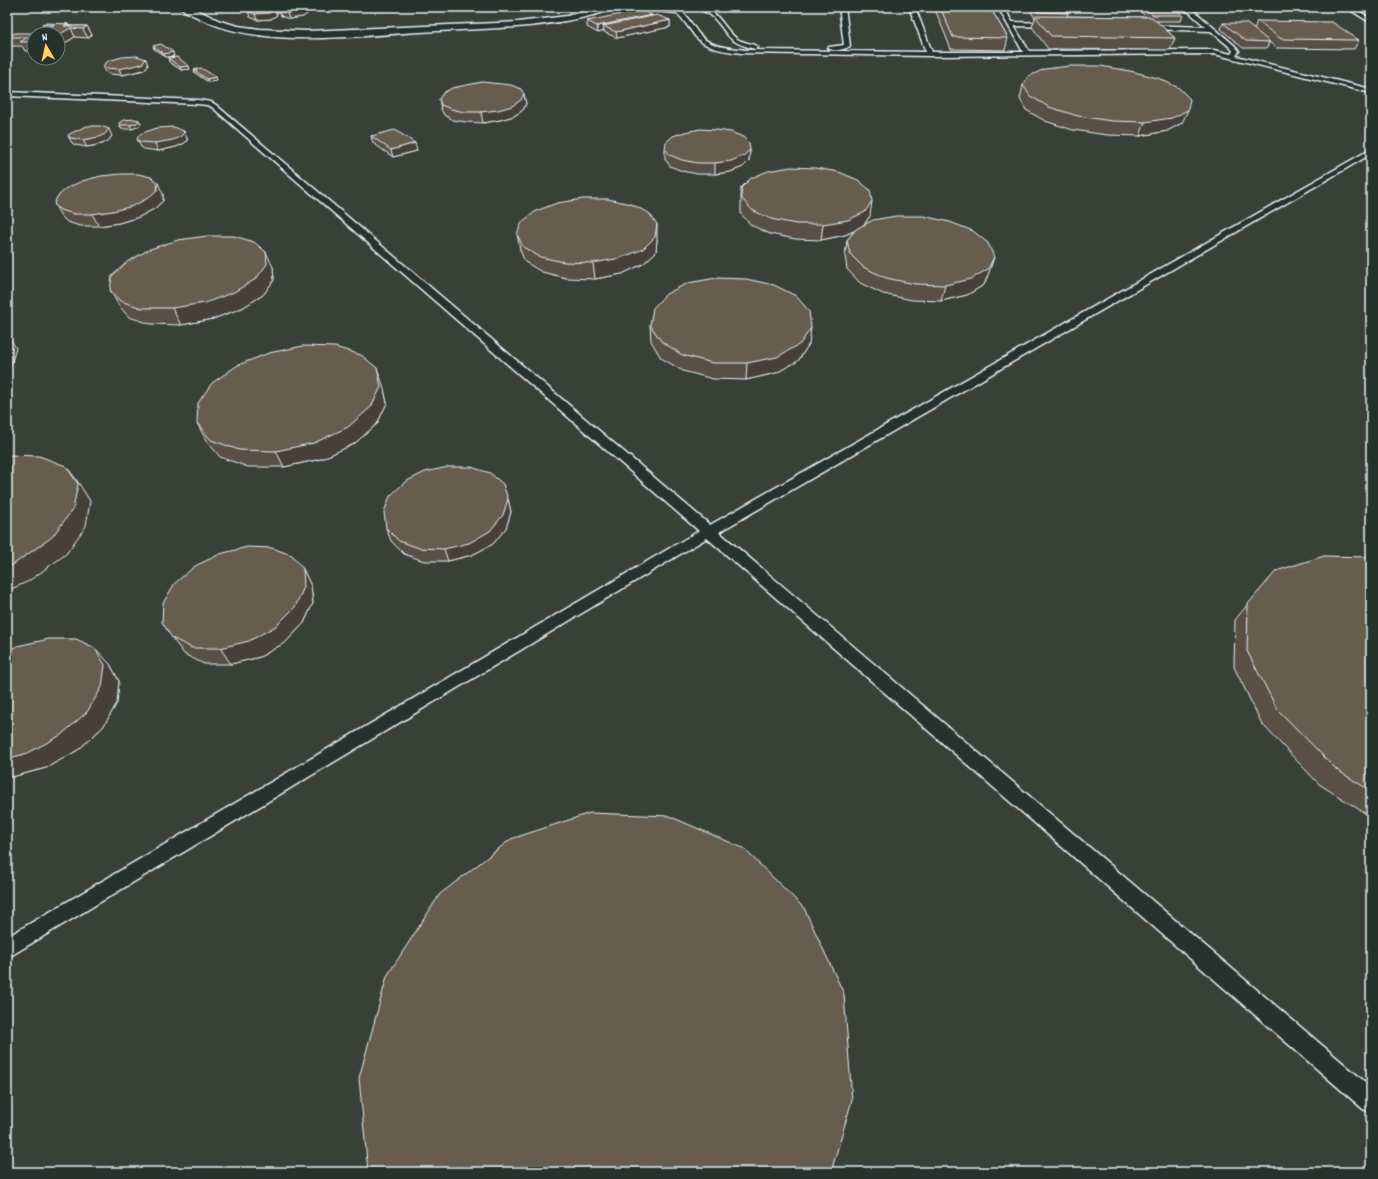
<svg xmlns="http://www.w3.org/2000/svg" width="1378" height="1179" font-family="Dekko,sans-serif">
<style>
.built{fill:#394037;fill-rule:evenodd}
.lines{fill:none;stroke-linecap:round;stroke-linejoin:round}
.lane-casing{stroke:#e8f1f8;stroke-width:3}
.secondary-casing{stroke:#e8f1f8;stroke-width:3}
.lane{fill:#26332d;fill-rule:evenodd}
.secondary{fill:#26332d;fill-rule:evenodd}
.wall{fill:#585044;stroke:#e8f1f8}
.shaded-wall{fill:#474137;stroke:#e8f1f8}
.building{fill:#665d4f;stroke:#e8f1f8}
</style>
<rect width="100%" height="100%" fill="#26332d"/>
<filter id="ink" filterUnits="userSpaceOnUse"><feTurbulence type="fractalNoise" baseFrequency=".025" numOctaves="2"/><feDisplacementMap in="SourceGraphic" scale="8" xChannelSelector="R" yChannelSelector="G"/><feConvolveMatrix kernelMatrix="1 2 1 2 8 2 1 2 1" color-interpolation-filters="sRGB"/></filter>
<g filter="url(#ink)">
<!-- built -->
<path class="built" d="M7 7H1371V1172H7ZM34 34H58V58H34Z"/>
<g class="lines">
<!-- lane casing -->
<g class="lane-casing">
<path id="lane" d="M629 7H647L681 11C688 17 692 25 698 33 710 48 730 48 747 50L926 52 909 7H915L932 52H1023L998 7H1004L1012 22 1052 23 1055 25 1052 27 1014 26 1029 51 1214 50 1231 54 1233 51 1231 48 1211 31 1145 29 1142 27 1145 25 1206 27 1189 12 1178 7H1186L1193 10 1235 46 1239 51 1236 56 1371 89V93L1214 54 930 56 741 53C725 51 706 49 695 36 689 28 684 20 677 13L632 9Z
M696 7C718 7 722 28 737 39 744 43 752 43 758 47L755 49C725 41 731 36 713 17 708 12 701 11 696 7Z
M839 7H845L850 46C844 50 834 52 828 48L829 47 844 45Z
M1353 7H1359L1357 10 1371 19V23L1352 11Z
M7 92 198 100 211 102 216 105 710 525 1371 149V154L719 532 1371 1087V1112L1363 1109 707 538 7 958V937L699 531 212 107 207 105 198 104 7 96Z"/>
</g>
<!-- secondary casing -->
<g class="secondary-casing">
<path id="secondary" d="M181 7H191L220 21 238 26 260 29 306 31 518 22 567 16 602 7H615L614 9C551 30 485 28 420 32 353 36 259 49 199 18 193 15 185 12 181 7Z"/>
</g>
<!-- lane -->
<use href="#lane" class="lane"/>
<!-- secondary -->
<use href="#secondary" class="secondary"/>
</g>
<!-- wall -->
<path class="wall" d="M934 7H990L1008 38 1005 50 951 49Z
M1028 7H1063L1068 13 1067 16 1146 17 1139 10 1140 7H1174L1183 15 1181 21H1156L1175 38 1170 50 1048 49 1032 27 1035 18Z
M275 9 277 15 271 19 257 20 250 17 248 11Z
M279 10 308 13 303 17 289 19 281 16Z
M652 15V16L670 20V27L617 38 604 32V31L598 33 587 27V21Z
M1257 21 1359 40 1354 49 1276 48 1269 42 1267 48H1243L1221 29 1223 23 1254 29Z
M68 24 69 26H87L92 35 88 38 75 37 60 46H58V34H34V51H25L22 46H12L7 37 40 33 45 31 42 25Z
M153 46 174 56 166 57 154 49Z
M168 58 190 69 181 70 169 62Z
M148 65 144 70 122 75 109 74 106 72 103 66Z
M194 70 216 77 217 81 208 82 195 73Z
M1023 85 1182 123 1167 131 1140 136 1107 135 1073 130 1045 121 1026 110 1020 99Z
M524 94 526 104 523 110 514 116 500 120 483 123 466 122 453 120 444 115 441 109 439 99Z
M139 120 141 124 139 126 132 129H121L119 123Z
M68 136H112L108 141 102 144 87 147 75 145 72 143Z
M371 136 417 151 393 157 373 143Z
M187 138V141L183 144 176 147 158 151 144 149 141 147 137 139Z
M665 149 750 150 749 161 743 167 730 172 715 174H697L682 171 670 166 665 159Z
M741 188 870 216 864 225 994 257 989 272 984 285 967 295 941 301 912 300 883 294 860 283 847 269 845 256 847 240 854 231 845 235 821 240 795 239 770 234 751 225 741 214Z
M163 194V201L154 209 139 217 119 223 99 226H80L67 222 61 216 54 204Z
M517 234 657 239 656 252 643 264 622 274 595 279 566 278 542 272 525 262 520 250Z
M273 267 274 280 263 295 242 308 213 319 181 325 151 324 129 317 119 306 110 290Z
M650 325 809 344 798 361 776 373 746 380 713 379 683 371 661 358 651 341Z
M1371 340V349L1370 342Z
M383 385 387 403 377 424 354 444 321 459 284 467H248L220 457 206 440 197 423Z
M508 499 511 512 506 528 493 544 472 555 448 561H424L404 554 391 541 386 528Z
M1371 557V817L1319 784 1262 724 1234 667 1235 620 1248 604Z
M303 569 311 586 313 603 304 623 286 642 260 657 231 664H204L184 654 172 638Z
M7 651 110 664 119 681 117 703 103 727 78 750 46 768 12 777H7Z"/>
<!-- shaded-wall -->
<path class="shaded-wall" d="M307 8 308 13 303 17 289 19 287 13Z
M275 9 277 15 271 19 257 20 255 14Z
M652 15V21L603 26 604 31 598 33 597 26Z
M670 20V27L617 38 616 32Z
M68 24 70 29 71 28 75 37 60 46 58 43V35L64 26Z
M87 26 92 35 88 38 83 29Z
M173 52 174 56 166 57 164 54Z
M146 59 148 65 144 70 122 75 119 69Z
M189 66 190 69 181 70 180 67Z
M216 77 217 81 208 82 207 79Z
M524 94 526 104 523 110 514 116 500 120 483 123 481 112Z
M1188 110 1182 123 1167 131 1140 136 1145 122Z
M139 120 141 124 139 126 132 129 130 125Z
M109 129 112 136 108 141 102 144 87 147 83 140Z
M184 131 187 138V141L183 144 176 147 158 151 155 143Z
M415 143 417 151 393 157 391 150Z
M750 150 749 161 743 167 730 172 715 174V163Z
M158 183 163 194V201L154 209 139 217 119 223 99 226 92 214Z
M872 201 870 216 862 227 845 235 821 240 823 224Z
M657 224V239L656 252 643 264 622 274 595 279 593 263Z
M266 252 273 267 274 280 263 295 242 308 213 319 181 325 172 308Z
M994 257 989 272 984 285 967 295 941 301 945 285Z
M811 328 809 344 798 361 776 373 746 380 747 363Z
M7 334 16 348 11 365 7 369Z
M377 368 383 385 387 403 377 424 354 444 321 459 284 467 276 451Z
M66 466 78 482 90 501 86 526 66 554 29 581 7 591V568Z
M508 499 511 512 506 528 493 544 472 555 448 561 444 549Z
M303 569 311 586 313 603 304 623 286 642 260 657 231 664 220 648Z
M95 648 110 664 119 681 117 703 103 727 78 750 46 768 12 777 7 774V759Z"/>
<!-- building -->
<path class="building" d="M261 7H265L275 9 269 13 255 14 248 11 252 8Z
M288 7H305L307 8 301 11 287 13 279 10Z
M940 7H990L1008 38 953 37Z
M1033 7H1063L1068 13 1037 12Z
M1144 7H1174L1183 15H1153Z
M641 10 652 15 597 26 587 21Z
M657 15 670 20 616 32 603 26Z
M1035 16 1152 17 1175 38 1051 36Z
M1257 21 1332 22 1359 40 1281 39Z
M47 23 68 24 64 26H87L83 29 71 28 58 35V34H34V42H20L28 37H7L15 33H40L54 25H42Z
M1223 23H1246L1270 42 1246 41Z
M161 44 173 52 164 54 153 46Z
M137 56 146 59 142 64 119 69 106 68 103 66 108 61 122 57Z
M177 57 189 66 180 67 168 58Z
M1070 66H1100L1130 71 1158 78 1179 88 1190 99 1188 110 1172 118 1145 122 1112 121 1078 116 1049 107 1030 96 1023 85 1029 76 1045 69Z
M201 68 216 77 207 79 194 70Z
M482 82 511 85 521 89 524 94 521 100 512 106 498 110 481 112H464L451 109 441 105 439 99 443 93 452 88Z
M135 119 139 120 137 123 130 125H120L119 123 123 120Z
M87 126H101L109 129 105 134 99 137 83 140 71 138 68 136 69 134Z
M174 127 184 131 183 134 180 137 173 140 155 143 140 142 137 139 138 136 142 133 157 128Z
M700 129 716 130 731 132 743 137 749 143 750 150 743 156 731 161 715 163H697L682 160 670 155 665 149 666 142 673 136 685 132Z
M395 130 415 143 391 150 371 136Z
M791 167 815 168 839 172 858 180 870 190 872 201 865 212 848 220 823 224H796L771 219 752 210 742 199 741 188 751 178 768 171Z
M121 174H138L151 177 158 183 157 190 148 198 133 206 113 211 92 214H74L60 210 54 204 57 197 67 188 82 181 101 176Z
M583 199H608L631 204 649 213 657 224 655 237 643 249 621 258 593 263 564 262 540 257 523 247 517 234 522 222 536 211 557 203Z
M896 216H923L950 222 973 231 988 243 994 257 988 269 971 279 945 285 915 284 886 278 863 267 850 254 847 240 856 229 873 220Z
M207 236H234L254 242 266 252 267 264 256 279 234 292 205 303 172 308H142L120 301 110 290 112 276 127 262 150 249 178 240Z
M716 278 746 279 774 285 796 296 809 311 811 328 800 344 777 357 747 363H713L682 355 661 341 650 325 653 308 666 294 688 283Z
M303 346 335 347 361 355 377 368 381 387 371 407 348 427 314 443 276 451 239 450 211 440 197 423 198 403 212 383 238 365 269 353Z
M7 455 39 456 66 466 78 484 73 509 52 537 14 564 7 568Z
M448 467H471L490 473 503 484 508 499 503 515 490 531 469 543 444 549 419 548 399 541 386 528 384 512 390 496 405 482 425 472Z
M247 547 272 548 292 555 303 569 304 587 295 607 276 626 249 641 220 648H192L172 638 162 622 163 603 175 583 195 566 220 554Z
M1324 556 1371 557V791L1337 770 1277 709 1247 651 1248 604 1276 571Z
M49 639H76L95 648 105 665 102 687 87 712 61 735 28 753 7 759V651L17 646Z
M590 813 669 816 743 848 804 908 844 994 852 1100 831 1172H368L359 1078 387 976 440 894 511 839Z"/>
</g>
<!-- margin -->
<rect width="1378" height="1179" fill="none" stroke="#26332d" stroke-width="24"/>
<rect x="12" y="12" width="1354" height="1155" fill="none" stroke="#e8f1f8" stroke-width="1.5" filter="url(#ink)"/>
<!-- north arrow -->
<g transform="translate(46 46) rotate(351)"><circle r="19" fill="#26332d" stroke="#747f7e"/>
<path d="M0-3L7 15L0 10L-7 15Z" fill="#ffd166"/>
<text y="-6" font-size="11" font-weight="bold" text-anchor="middle" fill="#e8f1f8">N</text>
</g>
</svg>
